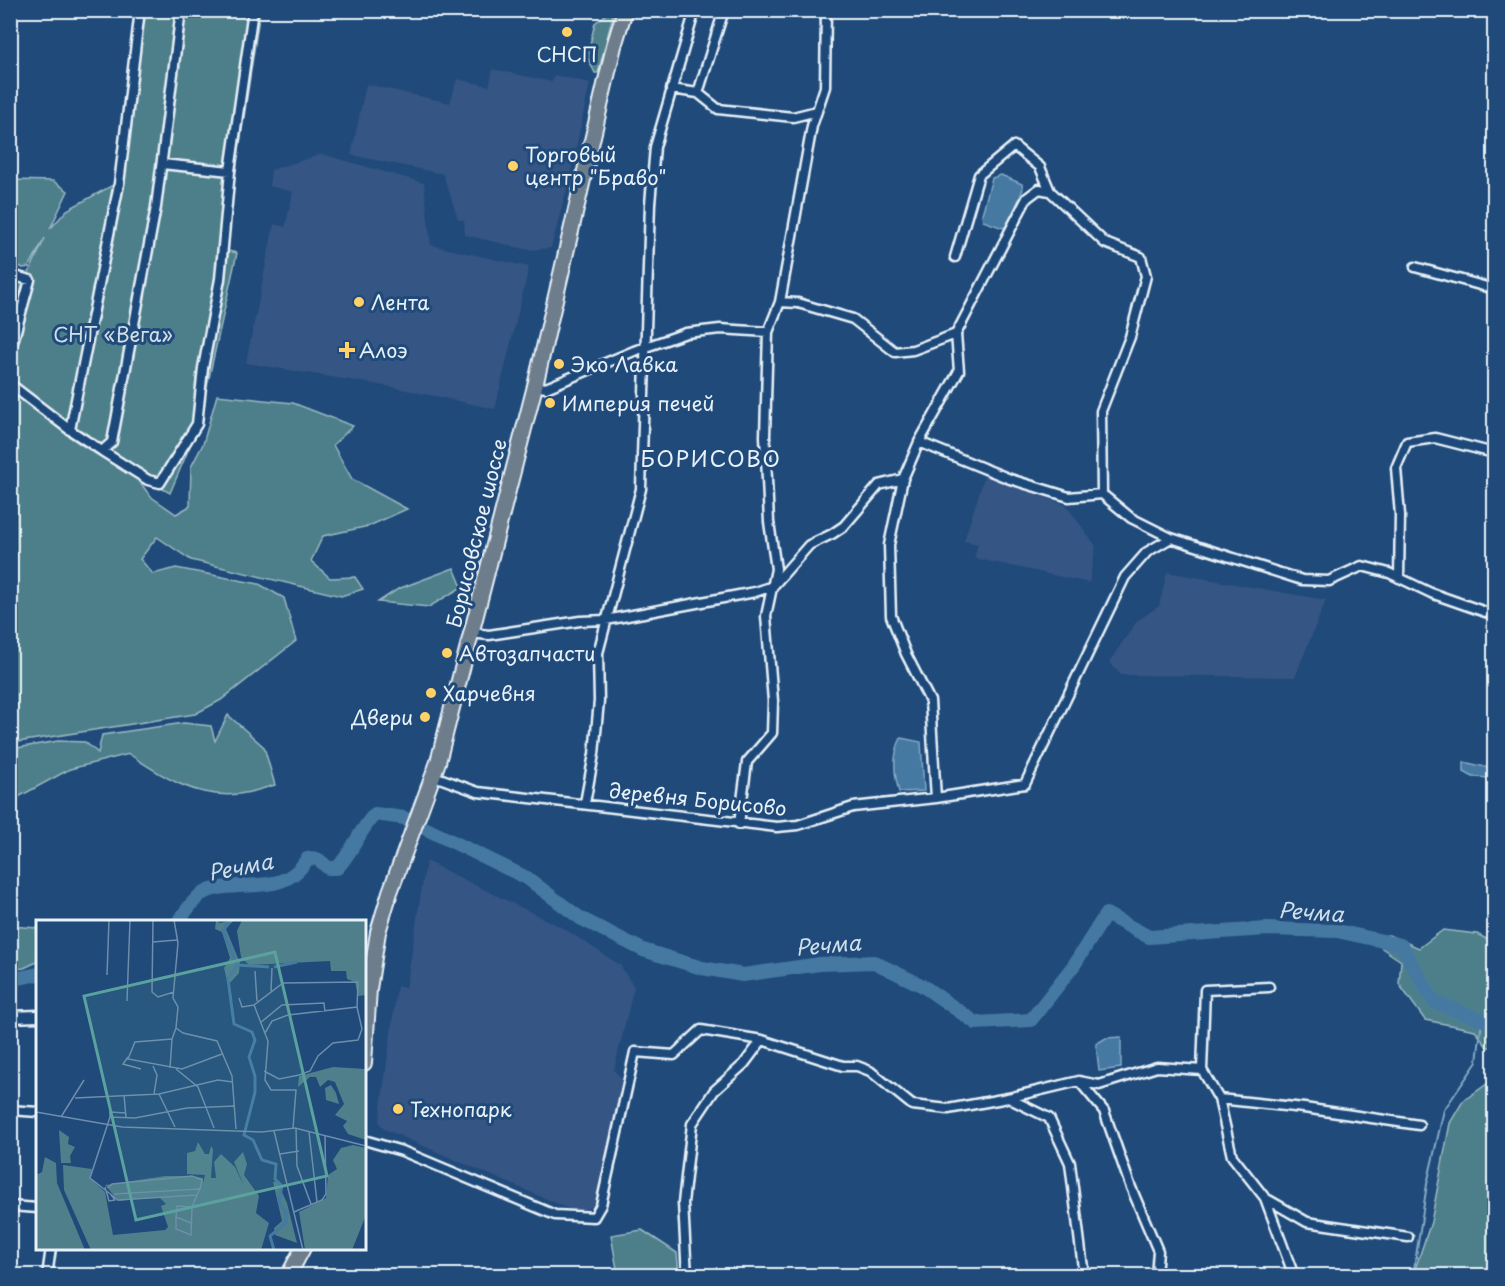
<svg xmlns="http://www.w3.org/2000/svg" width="1505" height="1286" font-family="'Playpen Sans',sans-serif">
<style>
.built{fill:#345584}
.green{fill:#4e7f8b;stroke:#9bb8c2;stroke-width:1.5}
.water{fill:#4479a2;stroke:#86a9c4;stroke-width:1.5}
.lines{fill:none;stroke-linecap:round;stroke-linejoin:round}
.stream{stroke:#86a9c4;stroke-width:2}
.river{stroke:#4479a2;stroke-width:14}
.minor-casing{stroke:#e8f1f8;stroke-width:13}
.tertiary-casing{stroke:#e8f1f8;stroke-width:15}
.primary-casing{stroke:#e8f1f8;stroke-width:18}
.minor{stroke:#1f4a7a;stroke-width:8}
.tertiary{stroke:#1f4a7a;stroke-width:10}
.primary{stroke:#6d7d8c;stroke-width:14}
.poi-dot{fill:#ffd166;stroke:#1f4a7a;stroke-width:2}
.labels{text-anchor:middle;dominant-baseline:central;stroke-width:6;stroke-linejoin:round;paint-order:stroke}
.poi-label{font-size:20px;fill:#e8f1f8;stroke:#1f4a7a;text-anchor:start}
.park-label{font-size:20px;fill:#d1e0e8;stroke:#1f4a7a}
.street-label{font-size:20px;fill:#e8f1f8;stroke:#1f4a7a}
.water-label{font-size:21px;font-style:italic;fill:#cfdfeb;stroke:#1f4a7a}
.quarter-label{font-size:22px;letter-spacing:1.5px;fill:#e8f1f8;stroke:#1f4a7a}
.inset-river{fill:none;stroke:#4479a2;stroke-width:3}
.inset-road{fill:none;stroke:#6f8dac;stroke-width:1.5}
.view{fill:#5ba19e;fill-opacity:0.15;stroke:#5ba19e;stroke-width:3}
.inset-edge{fill:none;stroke:#e8f1f8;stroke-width:3}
</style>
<rect width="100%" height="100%" fill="#1f4a7a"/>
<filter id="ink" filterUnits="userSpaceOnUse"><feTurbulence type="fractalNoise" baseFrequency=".0167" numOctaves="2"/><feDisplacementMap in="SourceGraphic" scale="12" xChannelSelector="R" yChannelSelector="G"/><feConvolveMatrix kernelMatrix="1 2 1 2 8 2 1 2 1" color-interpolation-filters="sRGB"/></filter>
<g filter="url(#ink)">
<!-- built -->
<path class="built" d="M493 69 552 82 554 75 590 83 569 181 551 248 529 250 465 235 464 221 458 219 443 174 351 155 366 84 450 103 457 79 489 86Z
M322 154 424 183 431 245 529 267 495 409 392 387 246 363 274 224 285 227 293 192 269 186 271 170Z
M985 474 1066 505 1096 546 1089 583 974 558 978 544 964 541Z
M1167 572 1326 600 1295 677 1121 675 1109 662 1137 621 1159 606Z
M426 861 565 929 620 965 634 987 614 1070 625 1083 596 1204 584 1211H574L384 1129 379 1122 397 986 406 988Z"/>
<!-- green -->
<path class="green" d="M136 11H260L224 250 237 253 198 427 170 493 103 456 11 387V267L28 275 45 238 29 267 23 268 11 262V180L53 181 68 191 50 229 67 210 115 184Z
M609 12 613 15 598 73H595L587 57 595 23Z
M10 391 82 445 135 475 150 496 176 514 190 506 191 467 203 444 217 395 293 403 353 426 333 445 352 479 407 509 369 526 323 536 311 561 330 578 355 577 363 589 341 596 191 560 157 537 140 559 153 574 176 568 259 584 284 598 296 641 221 700 195 714 11 743Z
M454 568 462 587 429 607 378 602 398 589Z
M228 715 264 747 275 785C264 788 251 793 239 794 197 799 163 777 129 754L70 769 11 801V749L58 741 85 742 98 753 102 735 184 723 211 726 215 741Z
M10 926 37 928V962L24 968 11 969Z
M1443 930 1477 934 1494 943V1047H1487L1475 1030 1425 1020 1399 984 1401 961 1367 938 1389 935 1419 948Z
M1494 1079V1275H1413L1431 1222 1450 1123 1463 1101Z
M642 1230 677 1253 679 1275H618L611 1235Z"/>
<!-- water -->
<path class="water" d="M1001 175 1022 184 1023 189 1008 226 1003 228 983 221 982 214 992 178Z
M901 738 921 742 924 791 899 792C894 773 892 756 901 738Z
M1464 762 1494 769V786L1491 784 1492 778 1473 777 1464 772Z
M1121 1037V1068L1099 1071 1096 1044 1106 1038Z"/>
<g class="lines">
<!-- stream -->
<path class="stream" d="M1413 1276 1427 1184 1444 1110 1477 1062 1482 1020"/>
<!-- river -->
<path class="river" d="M178 922C185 913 194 898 203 893 236 877 284 899 307 859 317 856 321 861 328 868H337C353 852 359 830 375 814L404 818 527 878 580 918 643 950 702 968 743 975 820 964 874 962 923 986 976 1023 1031 1020 1074 965 1106 914 1149 937 1266 929 1337 931 1401 945 1434 1002 1482 1020 1494 1017
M10 980 38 974"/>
<!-- minor casing -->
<g class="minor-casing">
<path id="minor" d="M140 10 119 184 70 430 102 451 112 442 156 207 181 10
M671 89 698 93 718 109 793 117 817 111
M698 93 724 10
M162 164 230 171
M955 257 979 175 1014 146 1040 167 1050 191
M1415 267 1494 289
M10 275 30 280 10 353
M780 302 798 303 853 319 895 352 913 350 956 334
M10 384 70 430
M535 386 546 388 634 351 686 333 720 329 768 332
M919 442 1010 479 1069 497 1102 494
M102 451 148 480 160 483 197 424 203 368 220 279 230 171 253 10
M1399 578 1400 515 1396 468 1407 442 1435 438 1494 453
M471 633 489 635 580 621 606 620 755 592 773 586 809 545 832 534 844 526 879 485 903 479
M434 776 478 792 777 827 798 825 853 807 936 798 1025 784 1125 577 1147 552 1171 538 1302 580 1329 581 1362 566 1389 573 1431 593 1494 615
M936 798 930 701 906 654 891 616 889 545 903 479 919 442 959 371 956 334 1027 198 1039 189 1050 191 1105 243 1141 257 1146 276 1130 337 1101 411 1102 494 1131 518 1171 538
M585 803 594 754 599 701 598 653 641 489 650 204 655 147 695 10
M739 824 747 762 772 733 773 701 766 616 776 569 769 522 765 436 768 332 780 302 812 126 825 87 826 10
M1269 987 1205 990 1202 1070 1219 1099 1232 1156 1265 1198 1294 1276
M1079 1081 1104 1111 1130 1185 1158 1251 1156 1276
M1008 1098 1049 1118 1070 1163 1084 1276
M1219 1099 1304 1108 1419 1125
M10 1110 38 1112
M364 1140 402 1151 555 1215 594 1217 601 1205 635 1052 674 1055 701 1030 762 1040 843 1066H857L870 1071 912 1105 948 1109 1008 1098 1079 1081 1099 1085 1157 1067 1202 1070
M1265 1198 1307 1222 1408 1237
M10 1206 38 1208
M47 1276 51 1248
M687 1276 683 1203 692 1124 714 1091 744 1064 762 1040"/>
</g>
<!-- tertiary casing -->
<g class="tertiary-casing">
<path id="tertiary" d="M10 1017 38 1016"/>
</g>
<!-- primary casing -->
<g class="primary-casing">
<path id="primary" d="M364 1063 369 989 378 932 390 892 438 762 535 386 614 46 625 10
M288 1276 303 1248"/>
</g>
<!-- minor -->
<use href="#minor" class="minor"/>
<!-- tertiary -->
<use href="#tertiary" class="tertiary"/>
<!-- primary -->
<use href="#primary" class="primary"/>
</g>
</g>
<!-- markers -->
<g class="poi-dot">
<circle cx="567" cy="32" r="6"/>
<circle cx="513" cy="166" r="6"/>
<circle cx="359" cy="302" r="6"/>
<path d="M344 341h6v6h6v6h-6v6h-6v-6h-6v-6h6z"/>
<circle cx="559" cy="364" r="6"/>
<circle cx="550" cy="403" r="6"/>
<circle cx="447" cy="653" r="6"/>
<circle cx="431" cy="693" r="6"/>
<circle cx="425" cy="717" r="6"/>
<circle cx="398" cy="1109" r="6"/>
</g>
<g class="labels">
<!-- poi labels -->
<g class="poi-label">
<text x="567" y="54" text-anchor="middle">СНСП</text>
<text x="525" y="154">Торговый<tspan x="525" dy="23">центр "Браво"</tspan></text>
<text x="371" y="302">Лента</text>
<text x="359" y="350">Алоэ</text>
<text x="571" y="364">Эко Лавка</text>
<text x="562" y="403">Империя печей</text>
<text x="459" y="653">Автозапчасти</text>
<text x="443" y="693">Харчевня</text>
<text x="413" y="717" text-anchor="end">Двери</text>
<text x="410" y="1109">Технопарк</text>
</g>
<!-- park labels -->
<g class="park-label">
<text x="113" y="334">СНТ «Вега»</text>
</g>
<!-- street labels -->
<g class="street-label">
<text transform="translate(476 533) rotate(-76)">Борисовское шоссе</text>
<text transform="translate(698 799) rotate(6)">деревня Борисово</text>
</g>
<!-- water labels -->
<g class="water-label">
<text transform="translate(240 866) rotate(-11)">Речма</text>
<text transform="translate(1311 911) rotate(4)">Речма</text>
<text transform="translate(828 944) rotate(-5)">Речма</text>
</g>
<!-- quarter labels -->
<g class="quarter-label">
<text x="711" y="457">БОРИСОВО</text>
</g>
</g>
<!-- overview -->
<g transform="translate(36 920)">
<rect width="330" height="330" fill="#1f4a7a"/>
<path d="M180 0 184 3 198 0 190 9 204 43 203 53 192 65 188 48 194 38 186 12 179 9ZM206 0H330V75L322 76 319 62 311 59 310 51H295L294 41 213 45 205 37 201 11ZM297 147 330 149V220L312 214 307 206 311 201 299 195 308 184 299 162 292 160 284 167 280 157H274L262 167 263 156ZM295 165 300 173 303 184 290 180 289 168ZM23 210 33 217 32 224 39 227 34 236 35 243H25ZM162 222 169 234H173L175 226 177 229 175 258H180L178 242 185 234 199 247 208 266 198 242 207 232 211 244 208 255 223 276 220 293 233 303 225 330H55L28 270 27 245 56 249 54 258 69 272 77 315 129 310 132 307 125 286 130 284 123 277 82 281 69 265 129 256H157L167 258V263L169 255 151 254V233L159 231ZM317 225 330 228V295L316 330H269L263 292 290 278 292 255 301 249 297 240 305 228ZM9 237 20 243 21 263 49 330H0V255L6 252ZM241 261 251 283 261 323 239 315 238 308 246 301 237 262Z" fill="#4e7f8b"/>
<path class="inset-river" d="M194 0 187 11 201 45 192 59 198 104 216 112 219 120 213 137 219 156V172L208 215 217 220 226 240 240 244 239 259 246 266 243 281 250 294V303L234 316 238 330M201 45 233 47M238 47 261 42"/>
<path class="inset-road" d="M117 0 116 72 122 77 138 72M138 0 142 23 137 78 142 87 140 108 147 113 181 121 196 156 200 209M117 22 141 20M219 51 221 81M71 55 73 0M235 71 236 48M203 78 206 87 218 85 247 63 322 62 321 87 252 95 236 101 229 113M91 81 94 0M218 85 232 121 229 160 235 170H260L257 208M224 103 246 85 288 83 289 92M140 108 136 119 99 122 92 139 146 149 186 134M92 137 87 144 105 149M117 146 121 155 118 174M134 148 136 119M140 149 162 167 178 208M228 151 243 159 263 155 274 151 282 136 297 123 322 120 326 109 321 87M123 174 139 207M88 175 90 197M39 178 123 174 182 160 197 162M0 192 86 207 226 212 259 208 330 226M25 197 48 160M74 197V192L90 193M260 208 261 246 275 284M238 211 267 330M273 212 281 282M244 234 263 231M69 267 73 281 79 280 75 275M72 268 76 264 156 256 166 260 164 269M78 274 164 269 161 275 82 280 54 258 74 197 99 198 151 188 199 186M258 292 286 280 290 274 289 216M140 297V309L155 315 156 287 161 275M155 303 140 297 141 286 156 287"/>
<path class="view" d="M239 32 291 256 100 300 48 76Z"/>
<rect width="330" height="330" class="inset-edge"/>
</g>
<!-- margin -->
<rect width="1505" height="1286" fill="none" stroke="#1f4a7a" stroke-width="36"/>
<rect x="18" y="18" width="1469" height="1250" fill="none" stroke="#e8f1f8" stroke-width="2" filter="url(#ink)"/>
</svg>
